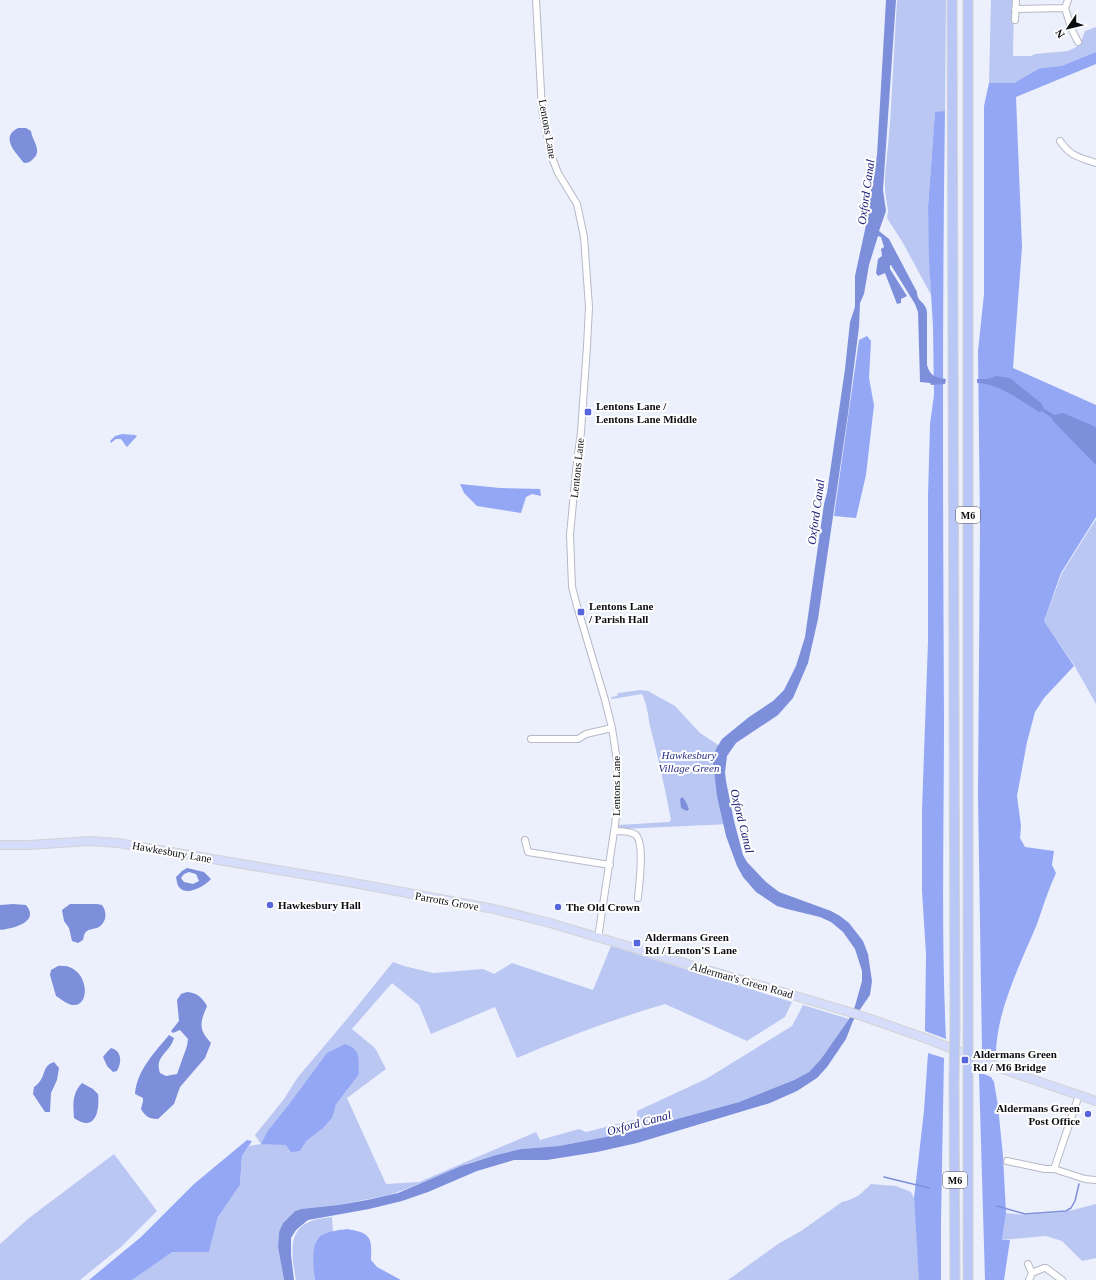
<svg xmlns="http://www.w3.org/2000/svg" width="1096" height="1280" font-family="Georgia,serif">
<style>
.green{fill:#bbc7f3}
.forest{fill:#94a7f5}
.water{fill:#7d8fdb;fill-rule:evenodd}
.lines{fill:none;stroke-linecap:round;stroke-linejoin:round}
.stream{stroke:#7d8fdb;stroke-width:1.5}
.minor-casing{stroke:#b6b9c5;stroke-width:8}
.major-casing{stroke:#d3d3d4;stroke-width:10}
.highway-casing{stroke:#d3d3d4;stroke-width:11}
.minor{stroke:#fff;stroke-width:6}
.major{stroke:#d5ddfa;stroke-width:8}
.highway{stroke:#b9c7f7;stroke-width:9}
.highway-bridge-casing{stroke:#d3d3d4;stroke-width:11;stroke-linecap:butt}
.highway-bridge{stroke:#b9c7f7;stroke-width:9}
.poi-dot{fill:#5566dc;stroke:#fefefe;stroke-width:1.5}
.labels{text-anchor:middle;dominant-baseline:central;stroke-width:4;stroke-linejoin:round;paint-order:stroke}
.shield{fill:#fefefe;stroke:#545557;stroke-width:1}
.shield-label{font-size:10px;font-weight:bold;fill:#0b0c10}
.street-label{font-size:11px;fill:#0b0c10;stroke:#fefefe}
.poi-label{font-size:11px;font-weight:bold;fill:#0b0c10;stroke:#fefefe;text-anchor:start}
.park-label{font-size:11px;font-style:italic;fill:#272e86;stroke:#fefefe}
.water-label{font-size:12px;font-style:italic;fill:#1e2078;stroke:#fefefe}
</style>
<rect width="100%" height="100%" fill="#ecf0fd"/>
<!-- green -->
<path class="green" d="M897 0H946L945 111 935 113 928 207 931 295 903 243 887 218 888 211 885 191V176L890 124Z
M991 0H1014L1013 56H1031L1035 54 1068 51 1080 45 1085 31 1096 27V52L1061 66 1040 68 1014 83H989Z
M1096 519V704L1074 665 1044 621 1062 573Z
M641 690 648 691 675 706 700 733 724 749 722 752 730 824 621 829 618 825 669 822 671 820C665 788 658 757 650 726 648 715 647 704 642 694L612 699 611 697 617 696 618 693Z
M611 946 792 1002 785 1017 747 1041 665 1004C614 1019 566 1037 517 1058L495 1007 431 1034 419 1005 392 983 352 1029 375 1048 386 1069 347 1098 386 1184 419 1182 536 1132 540 1140 579 1129 586 1132 637 1119V1111L706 1079 792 1026 803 1005 849 1019 821 1059 809 1072 794 1080 739 1102 626 1133 559 1146 521 1149 496 1155 469 1163 406 1189 389 1195 338 1205 301 1209 295 1211 283 1223 279 1232 278 1247 284 1280H132L172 1251 209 1252 218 1217 240 1185 242 1156 249 1146 261 1144 255 1135 284 1099 298 1077 347 1019 393 962 404 966 433 973 483 969 494 974 512 963 593 990Z
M114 1154 157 1211 122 1246 80 1280H0V1244L29 1218Z
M871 1184 896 1186 911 1192 914 1198 920 1280H728L778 1244 801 1231 842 1202C856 1199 861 1194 871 1184Z
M1096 1204V1258L1082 1261 1062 1241 1046 1236 1002 1240 1006 1213 1025 1215 1065 1212Z
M332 1217 333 1232 313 1257 315 1280H296C293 1262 286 1233 307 1223 314 1219 324 1218 332 1217Z"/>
<!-- forest -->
<path class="forest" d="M1096 52V64L1016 97 1022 247 1013 368 1096 405V517L1061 573 1044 621 1074 666 1044 698 1035 712 1027 742 1017 796 1021 826 1020 838 1025 847 1054 851 1052 865 1056 873C1048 890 1043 907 1037 924 1020 965 995 1013 996 1058L982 1050 978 795 980 524 978 351 984 294V106L989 83H1014L1040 68 1061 66Z
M945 111C942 314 943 518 944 721 944 827 941 933 946 1039L925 1031 926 954 922 891V810L928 641V495L930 424 934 395 933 327 929 260 928 207 935 112Z
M867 336 871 341 869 378 874 405 866 475 856 518 834 516 859 340Z
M122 434 135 435 137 436 127 447 126 446 121 439H116L111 443 110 441 115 436Z
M460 484 500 488 540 489 541 496 532 494 526 497 521 513 477 506 464 493Z
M345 1044C362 1050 358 1058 359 1074L336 1104 332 1118 323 1128 306 1141 300 1151 291 1152 286 1145 261 1144 267 1132 290 1103 327 1053Z
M928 1053 944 1058 941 1221V1280H919L914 1198 924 1111Z
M979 1074H984L991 1077 994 1082 998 1106 1003 1156 1006 1213 1002 1240H1010L1004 1280H985Z
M247 1140 252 1141 242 1156 240 1185 218 1217 209 1252H172L132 1280H89L141 1237 194 1184Z
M347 1229C371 1233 372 1237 371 1260L377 1267 401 1280H315C313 1268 310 1242 322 1235 330 1231 339 1230 347 1229Z"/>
<!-- water -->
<path class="water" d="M886 0H896L883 190 886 211 879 231 889 239 917 292C917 301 923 301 926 308 927 310 927 313 927 315V365C930 376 936 378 946 379L945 384 931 385 930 383 920 382 918 312 915 304 891 265H890V269L907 296 901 299V303L897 304 885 273 878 276 876 273 878 259 882 256 881 249 884 247 881 237 878 236 869 265 864 294 860 303 859 327 848 414 818 619 808 663 793 698 778 715 736 743 727 756 725 772 726 781 734 821 743 855 747 862 766 882 779 892 831 911 840 916 849 923 863 941 868 954 872 981 870 995 861 1008 853 1021 846 1039 827 1067 817 1078 797 1091 770 1103 637 1143 597 1152 547 1160H514L477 1171 428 1192 402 1201 369 1209 308 1220 296 1230 291 1238V1255L294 1280H284L278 1247 279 1232 283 1223 295 1211 301 1209 338 1205 367 1200 398 1193 461 1166 496 1155 521 1149 559 1146 626 1133 739 1102 794 1080 809 1072 821 1059 849 1019 855 1006 862 981V971L855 949 843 932 831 922 820 917 787 909 777 906 756 892 743 877 737 866 726 836 717 796 713 761 716 749 722 739 749 717 773 701 784 690 796 666 805 637 824 504 827 493 845 369 850 322 855 307V276L866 225 864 203 869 197 871 190 877 155Z
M18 128H26L31 131C32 141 43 150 33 159 30 162 28 163 24 163 15 152 0 137 18 128Z
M996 376 1010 378 1042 404 1043 408 1054 415 1063 413 1096 427V463L1095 464 1053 421 1052 418 1042 411 1039 412C1020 400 999 384 977 383V379H987Z
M682 797C685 799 688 806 689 809L687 811 681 808 680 799Z
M187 868 204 872 211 879C205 886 186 897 179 887 177 885 177 881 176 877L182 871ZM189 872 196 874 199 881 193 884 184 882 181 878 184 874Z
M13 904 26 905C40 922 14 928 1 930L0 929V905Z
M70 904H97L102 905C108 913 106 924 97 928 93 929 90 929 87 931 84 933 84 936 83 940L78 943 72 941 69 928 64 921 62 910Z
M58 966C89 963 92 1007 73 1005 68 1005 61 999 56 996L50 975 51 970Z
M187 992C197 993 202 997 207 1006 200 1023 198 1029 211 1043L205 1058 180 1087 174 1104 158 1119C149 1119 145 1116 141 1109L143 1101V1098L135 1094C137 1070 155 1052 169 1035L174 1038C170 1053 154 1056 160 1073L166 1076 177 1074 187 1046 188 1039 180 1030 173 1033 171 1031 179 1021 177 1000 181 994Z
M111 1048C122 1051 122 1062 117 1071L113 1072 107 1066 103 1057 107 1052Z
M54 1062 59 1068 57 1080 51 1093 50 1112H45L33 1094 34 1087C48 1077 40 1067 54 1062Z
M82 1083 93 1089 98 1094C100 1111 95 1133 74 1118 73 1105 72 1093 82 1083Z"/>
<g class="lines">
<!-- stream -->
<path class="stream" d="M884 1177 929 1188
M997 1206 1025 1214 1066 1211 1071 1208 1075 1201 1079 1184"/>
<!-- minor casing -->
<g class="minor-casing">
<path id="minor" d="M536 0 542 110 551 155 558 173 577 204 584 237 589 307 587 346 581 432 576 470 570 535 572 587 577 606 605 700 612 728 617 761V807L615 825 598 938
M1068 0 1065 8 1071 28 1078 42
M1015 9 1065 8
M1015 20 1016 0
M1060 141C1071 157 1079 157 1096 163
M531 739H578L586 734 612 728
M614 831C621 831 631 831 636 835 645 844 639 885 638 898
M525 840 528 852 610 865
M1007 1161 1045 1169H1054L1085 1179 1096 1180
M1054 1169 1079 1095
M1028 1264 1032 1273 1029 1280
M1032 1273 1044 1268H1046L1062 1280"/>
</g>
<!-- major casing -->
<g class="major-casing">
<path id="major" d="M0 845H29L91 841 118 843 343 881 494 909 550 923 856 1014 925 1038 1011 1072 1096 1101"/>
</g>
<!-- highway casing -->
<g class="highway-casing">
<path id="highway" d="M952 0 955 1026
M968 0V1030
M954 1079 955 1280
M968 1085V1280"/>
</g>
<!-- minor -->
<use href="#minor" class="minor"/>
<!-- major -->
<use href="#major" class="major"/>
<!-- highway -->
<use href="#highway" class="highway"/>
<!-- highway-bridge casing -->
<g class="highway-bridge-casing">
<path id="highway-bridge" d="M954 1079 955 1026
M968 1085V1030"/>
</g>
<!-- highway-bridge -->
<use href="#highway-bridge" class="highway-bridge"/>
</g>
<!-- markers -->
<g class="poi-dot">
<rect x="584" y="408" width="8" height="8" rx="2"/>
<rect x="577" y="608" width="8" height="8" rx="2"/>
<circle cx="270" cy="905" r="4"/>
<circle cx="558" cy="907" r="4"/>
<rect x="633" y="939" width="8" height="8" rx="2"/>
<rect x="961" y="1056" width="8" height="8" rx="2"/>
<circle cx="1088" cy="1114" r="4"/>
</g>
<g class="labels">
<!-- shield labels -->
<g class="shield">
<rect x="956" y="507" width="24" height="16" rx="3"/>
<rect x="943" y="1172" width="24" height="16" rx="3"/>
</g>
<g class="shield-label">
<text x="968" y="515">M6</text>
<text x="955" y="1180">M6</text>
</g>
<!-- street labels -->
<g class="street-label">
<text transform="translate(548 129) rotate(80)">Lentons Lane</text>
<text transform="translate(577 468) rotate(-84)">Lentons Lane</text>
<text transform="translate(616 786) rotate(-90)">Lentons Lane</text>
<text transform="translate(172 852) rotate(10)">Hawkesbury Lane</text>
<text transform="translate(447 901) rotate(10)">Parrotts Grove</text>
<text transform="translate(742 980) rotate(16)">Alderman's Green Road</text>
</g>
<!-- poi labels -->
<g class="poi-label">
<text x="596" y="406">Lentons Lane /<tspan x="596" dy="13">Lentons Lane Middle</tspan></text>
<text x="589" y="606">Lentons Lane<tspan x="589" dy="13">/ Parish Hall</tspan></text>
<text x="278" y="905">Hawkesbury Hall</text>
<text x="566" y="907">The Old Crown</text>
<text x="645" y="937">Aldermans Green<tspan x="645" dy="13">Rd / Lenton'S Lane</tspan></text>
<text x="973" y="1054">Aldermans Green<tspan x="973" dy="13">Rd / M6 Bridge</tspan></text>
<text x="1080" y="1108" text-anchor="end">Aldermans Green<tspan x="1080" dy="13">Post Office</tspan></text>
</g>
<!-- park labels -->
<g class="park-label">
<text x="689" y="755">Hawkesbury<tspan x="689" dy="13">Village Green</tspan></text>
</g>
<!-- water labels -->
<g class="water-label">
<text transform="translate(866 192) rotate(-82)">Oxford Canal</text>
<text transform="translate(816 512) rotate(-82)">Oxford Canal</text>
<text transform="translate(742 821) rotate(76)">Oxford Canal</text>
<text transform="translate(639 1123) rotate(-15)">Oxford Canal</text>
</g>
</g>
<!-- north arrow -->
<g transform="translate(1068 28) rotate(235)" stroke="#fefefe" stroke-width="3" paint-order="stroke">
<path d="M0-3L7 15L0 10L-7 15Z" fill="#0b0c10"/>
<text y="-6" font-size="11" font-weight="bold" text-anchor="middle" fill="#0b0c10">N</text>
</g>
</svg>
